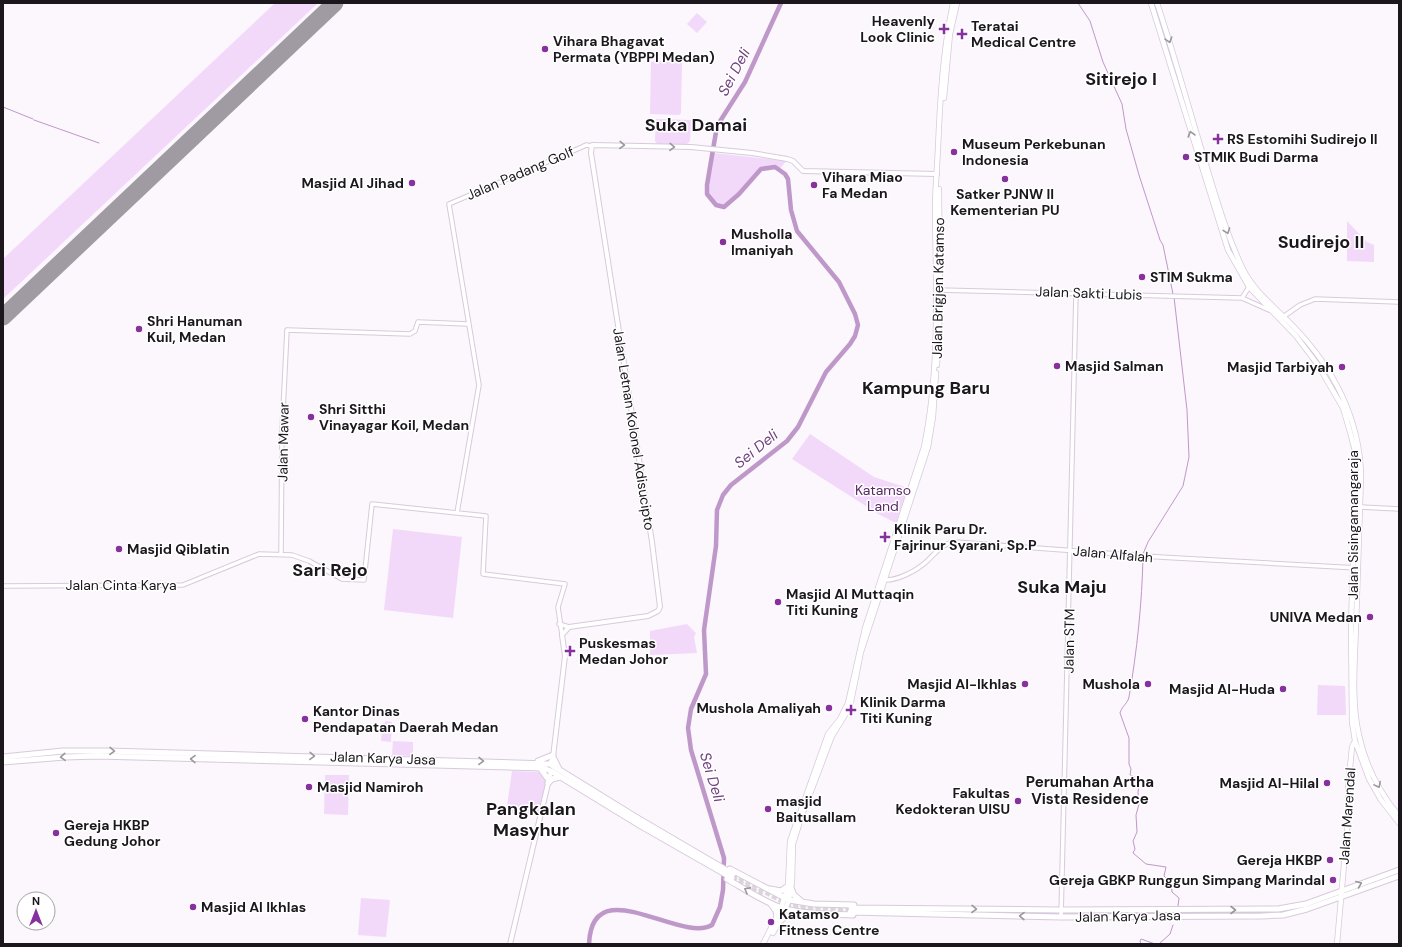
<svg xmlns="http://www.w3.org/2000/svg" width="1402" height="947" font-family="'DM Sans',sans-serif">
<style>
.green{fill:#f2d9fa}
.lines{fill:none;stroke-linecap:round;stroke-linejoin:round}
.stream{stroke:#bf98ca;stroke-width:1}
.river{stroke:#bf98ca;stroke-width:4.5}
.runway{stroke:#a09ba2;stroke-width:17}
.trunk-tunnel{stroke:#dad5db;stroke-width:5;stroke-dasharray:5 2.5;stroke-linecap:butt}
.tertiary-casing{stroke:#d8cadc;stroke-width:5.5}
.secondary-casing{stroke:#d8cadc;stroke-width:6}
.primary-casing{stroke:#d8cadc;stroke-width:6}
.trunk-casing{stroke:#d8cadc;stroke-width:7}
.tertiary{stroke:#fff;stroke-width:3.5}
.secondary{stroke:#fff;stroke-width:4}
.primary{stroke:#fff;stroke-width:4.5}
.trunk{stroke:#fff;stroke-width:5}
.oneway{stroke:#989799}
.poi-dot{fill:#87319e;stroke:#fff;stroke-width:1.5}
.labels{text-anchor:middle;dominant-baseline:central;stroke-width:3;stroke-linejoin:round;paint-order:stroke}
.poi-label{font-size:14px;font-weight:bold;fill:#1b171d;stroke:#fff;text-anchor:start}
.street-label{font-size:14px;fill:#1b171d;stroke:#fff}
.park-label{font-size:14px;fill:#5a2a67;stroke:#fff}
.water-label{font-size:15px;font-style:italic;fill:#71407f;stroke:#fff}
.neighbourhood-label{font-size:15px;font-weight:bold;fill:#1b171d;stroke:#fff}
.district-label{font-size:18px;font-weight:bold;fill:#1b171d;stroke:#fff}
</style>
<rect width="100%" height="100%" fill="#fcf6fd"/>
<!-- green -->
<path class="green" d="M275 3H318L3 299V259Z
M697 13 707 22 697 33 687 24Z
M655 61 681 62 682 64 681 113 679 115 650 114 651 62Z
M656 119 691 120 690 141 685 146 658 145 655 141Z
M713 153 786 161 779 170C755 157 742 197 724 207L716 205 707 194Z
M1347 221 1367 242 1374 245V262L1347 261Z
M810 434 874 477 908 488 896 523 880 515 792 459Z
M393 529 462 537 453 618 384 610Z
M687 624 696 633 694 637 697 653 650 655V631Z
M1318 685 1345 686 1346 715H1317Z
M385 721 392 722 391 742 381 741 382 723H385Z
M393 741 413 742V756L392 755Z
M512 771 540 772 547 780 541 815 506 813Z
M325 775H349L348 815 324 814Z
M361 898 390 900 386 937 358 935Z"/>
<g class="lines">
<!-- stream -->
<path class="stream" d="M1078 3 1090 21 1103 62 1122 104 1126 129 1139 175 1160 240 1163 245 1173 294
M3 107 33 119
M34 120 99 143
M1143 554 1148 542 1183 486 1189 457 1187 410 1174 297
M1143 557C1142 603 1137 651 1129 697 1128 703 1122 706 1120 713L1129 738V764L1131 769 1130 775 1140 779 1138 792 1139 804 1136 815 1137 832 1133 841 1135 849 1133 853 1146 864 1166 867 1164 876 1171 883 1172 892 1179 898 1178 906
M1141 944 1140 941 1141 939 1155 944
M1159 944 1170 934 1173 925"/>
<!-- river -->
<path class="river" d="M589 944C592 869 680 944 712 925L720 907 723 890 724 858 691 750 688 728 691 709 706 674 704 630 716 546 717 510 723 495 731 485 787 441 798 427 826 372 850 344 855 336 858 325 855 314 839 282 797 231 791 210 788 179 785 174 775 167 761 169 739 194 724 207 716 205 707 194V185L717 126 745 82 781 3"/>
<!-- runway -->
<path class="runway" d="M3 317 335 3"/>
<!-- trunk-tunnel -->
<path class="trunk-tunnel" d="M733 874 782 901 812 907 851 908
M732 878 762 895
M786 906 807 910 850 912"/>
<!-- tertiary casing -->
<g class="tertiary-casing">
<path id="tertiary" d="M938 290 1242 298 1269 310
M1242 298 1249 287
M1283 317 1300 305 1315 299 1399 302
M1360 507 1399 509
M457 513 479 385 449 204 582 147 586 145 591 146
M281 554 282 431 287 330 410 334 415 331 418 322 468 324
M883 580C897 581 916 571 926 562 935 554 942 543 955 542L1159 557 1358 568
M3 586 183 585 259 554 292 555 309 561 342 579 364 580 372 504 486 516 483 574 565 584 558 607 562 635
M559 624 569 627
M1061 917 1076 293"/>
</g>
<!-- secondary casing -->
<g class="secondary-casing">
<path id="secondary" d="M550 764 553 757 565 656 562 635 569 627 648 616 658 611 660 607 652 542 591 153 592 145 691 147 752 153 787 159 793 161 803 171 937 174
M510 944 551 771"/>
</g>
<!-- primary casing -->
<g class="primary-casing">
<path id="primary" d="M1151 3 1228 250 1249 287 1296 336 1318 365 1343 408 1350 432 1355 451 1356 476 1351 625 1352 722 1355 741 1369 779 1381 800 1399 823
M1157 3C1175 57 1190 113 1207 168 1217 201 1227 235 1242 267 1253 291 1275 307 1293 326 1333 367 1360 419 1361 476 1359 526 1358 576 1356 626 1355 661 1351 700 1359 735 1365 764 1380 793 1399 816
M944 98 950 34 957 3
M937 365 940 310 939 189
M773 933 784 912 789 900 792 882 793 844 801 818 832 736 850 707 861 652 928 447 933 417 936 373
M763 944 781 908 788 886 790 841 828 734 840 719 848 703 865 628 924 447C940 370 936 289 935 211 935 190 937 169 938 148 940 99 943 50 953 3
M1337 944 1348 819V788L1352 747 1355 741"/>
</g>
<!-- trunk casing -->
<g class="trunk-casing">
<path id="trunk" d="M3 757 63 751H107L550 764 634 816 733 874
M553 757 559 769
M538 761 553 755
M3 762 65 757 98 756 543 768 551 771 641 826 732 878
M540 768 548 779
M548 783 552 779 560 777
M730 869 789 900 814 904 854 905
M727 879C745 889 765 903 785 909 807 915 831 914 853 915
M791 888 794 895 801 901
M770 889 781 891 788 886
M771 904 776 911 777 917
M851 908 1061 910 1278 909 1306 904 1399 870
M850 912 1061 917 1262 916 1283 915 1307 909 1399 876
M780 921 787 915 798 913"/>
</g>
<!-- tertiary -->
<use href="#tertiary" class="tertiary"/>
<!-- secondary -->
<use href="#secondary" class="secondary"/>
<!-- primary -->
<use href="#primary" class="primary"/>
<!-- trunk -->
<use href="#trunk" class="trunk"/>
</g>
<!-- one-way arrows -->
<defs><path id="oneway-chevron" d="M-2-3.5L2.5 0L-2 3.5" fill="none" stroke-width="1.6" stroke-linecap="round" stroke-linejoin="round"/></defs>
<g class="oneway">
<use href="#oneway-chevron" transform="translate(1169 40) rotate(73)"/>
<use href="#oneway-chevron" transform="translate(1191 134) rotate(-106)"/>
<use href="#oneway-chevron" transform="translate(622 145) rotate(2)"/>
<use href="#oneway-chevron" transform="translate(672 147) rotate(2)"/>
<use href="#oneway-chevron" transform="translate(1227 231) rotate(70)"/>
<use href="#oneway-chevron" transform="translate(112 751) rotate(1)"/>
<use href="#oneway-chevron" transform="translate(312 756) rotate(2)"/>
<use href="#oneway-chevron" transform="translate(63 757) rotate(177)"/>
<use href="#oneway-chevron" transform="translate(193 759) rotate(-179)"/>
<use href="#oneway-chevron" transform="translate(481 761) rotate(1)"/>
<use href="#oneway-chevron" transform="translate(1378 785) rotate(62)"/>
<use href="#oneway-chevron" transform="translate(1359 884) rotate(-22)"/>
<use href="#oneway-chevron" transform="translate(747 890) rotate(-151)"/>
<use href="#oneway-chevron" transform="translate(974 909) rotate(1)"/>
<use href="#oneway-chevron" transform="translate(1233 910)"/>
<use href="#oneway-chevron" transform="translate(1022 916) rotate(-179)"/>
</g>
<!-- markers -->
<g class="poi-dot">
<path d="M942 23h4v4h4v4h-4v4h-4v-4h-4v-4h4z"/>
<path d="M960 28h4v4h4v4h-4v4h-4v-4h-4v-4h4z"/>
<circle cx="545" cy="49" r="4"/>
<path d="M1216 133h4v4h4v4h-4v4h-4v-4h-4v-4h4z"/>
<circle cx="954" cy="152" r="4"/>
<circle cx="1186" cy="157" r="4"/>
<circle cx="1005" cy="179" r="4"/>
<circle cx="412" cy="183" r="4"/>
<circle cx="814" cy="185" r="4"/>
<circle cx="723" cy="242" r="4"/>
<circle cx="1142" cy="277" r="4"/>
<circle cx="139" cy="329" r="4"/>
<circle cx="1057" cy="366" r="4"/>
<circle cx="1342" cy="367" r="4"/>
<circle cx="311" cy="417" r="4"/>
<path d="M883 531h4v4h4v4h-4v4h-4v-4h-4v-4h4z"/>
<circle cx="119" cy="549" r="4"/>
<circle cx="778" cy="602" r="4"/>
<circle cx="1370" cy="617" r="4"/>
<path d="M568 645h4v4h4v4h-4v4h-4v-4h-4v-4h4z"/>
<circle cx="1025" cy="684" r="4"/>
<circle cx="1148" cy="684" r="4"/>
<circle cx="1283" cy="689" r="4"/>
<circle cx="829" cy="708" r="4"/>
<path d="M849 704h4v4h4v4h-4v4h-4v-4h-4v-4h4z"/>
<circle cx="305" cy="719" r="4"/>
<circle cx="1327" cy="783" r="4"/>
<circle cx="309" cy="787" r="4"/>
<circle cx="1018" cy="801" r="4"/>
<circle cx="768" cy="809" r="4"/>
<circle cx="56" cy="833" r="4"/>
<circle cx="1330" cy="860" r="4"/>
<circle cx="1333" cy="880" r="4"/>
<circle cx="193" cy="907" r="4"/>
<circle cx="771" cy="922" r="4"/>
</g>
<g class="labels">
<!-- poi labels -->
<g class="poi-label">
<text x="935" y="21" text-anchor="end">Heavenly<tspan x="935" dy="16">Look Clinic</tspan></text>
<text x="971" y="26">Teratai<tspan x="971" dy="16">Medical Centre</tspan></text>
<text x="553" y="41">Vihara Bhagavat<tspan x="553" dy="16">Permata (YBPPI Medan)</tspan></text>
<text x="1227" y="139">RS Estomihi Sudirejo II</text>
<text x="962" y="144">Museum Perkebunan<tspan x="962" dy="16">Indonesia</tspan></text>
<text x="1194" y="157">STMIK Budi Darma</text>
<text x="822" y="177">Vihara Miao<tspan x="822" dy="16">Fa Medan</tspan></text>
<text x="404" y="183" text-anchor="end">Masjid Al Jihad</text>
<text x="1005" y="194" text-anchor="middle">Satker PJNW II<tspan x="1005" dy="16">Kementerian PU</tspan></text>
<text x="731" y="234">Musholla<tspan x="731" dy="16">Imaniyah</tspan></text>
<text x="1150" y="277">STIM Sukma</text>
<text x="147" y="321">Shri Hanuman<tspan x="147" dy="16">Kuil, Medan</tspan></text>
<text x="1065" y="366">Masjid Salman</text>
<text x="1334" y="367" text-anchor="end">Masjid Tarbiyah</text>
<text x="319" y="409">Shri Sitthi<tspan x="319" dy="16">Vinayagar Koil, Medan</tspan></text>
<text x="894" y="529">Klinik Paru Dr.<tspan x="894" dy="16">Fajrinur Syarani, Sp.P</tspan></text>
<text x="127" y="549">Masjid Qiblatin</text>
<text x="786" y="594">Masjid Al Muttaqin<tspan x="786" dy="16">Titi Kuning</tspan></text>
<text x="1362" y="617" text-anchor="end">UNIVA Medan</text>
<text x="579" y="643">Puskesmas<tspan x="579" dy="16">Medan Johor</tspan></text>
<text x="1017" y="684" text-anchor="end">Masjid Al-Ikhlas</text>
<text x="1140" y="684" text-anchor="end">Mushola</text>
<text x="1275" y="689" text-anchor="end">Masjid Al-Huda</text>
<text x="860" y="702">Klinik Darma<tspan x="860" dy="16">Titi Kuning</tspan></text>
<text x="821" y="708" text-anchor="end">Mushola Amaliyah</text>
<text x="313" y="711">Kantor Dinas<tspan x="313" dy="16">Pendapatan Daerah Medan</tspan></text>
<text x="1319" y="783" text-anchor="end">Masjid Al-Hilal</text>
<text x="317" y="787">Masjid Namiroh</text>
<text x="1010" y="793" text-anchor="end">Fakultas<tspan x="1010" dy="16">Kedokteran UISU</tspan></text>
<text x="776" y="801">masjid<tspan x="776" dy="16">Baitusallam</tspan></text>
<text x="64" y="825">Gereja HKBP<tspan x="64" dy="16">Gedung Johor</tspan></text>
<text x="1322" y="860" text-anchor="end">Gereja HKBP</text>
<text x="1325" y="880" text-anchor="end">Gereja GBKP Runggun Simpang Marindal</text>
<text x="201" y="907">Masjid Al Ikhlas</text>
<text x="779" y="914">Katamso<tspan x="779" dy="16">Fitness Centre</tspan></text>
</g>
<!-- street labels -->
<g class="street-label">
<text transform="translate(520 173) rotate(-23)">Jalan Padang Golf</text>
<text transform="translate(938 288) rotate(-89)">Jalan Brigjen Katamso</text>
<text transform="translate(1089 293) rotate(2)">Jalan Sakti Lubis</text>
<text transform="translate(634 429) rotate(81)">Jalan Letnan Kolonel Adisucipto</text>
<text transform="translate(283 442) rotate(-89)">Jalan Mawar</text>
<text transform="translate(1353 525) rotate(-90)">Jalan Sisingamangaraja</text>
<text transform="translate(1113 554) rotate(5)">Jalan Alfalah</text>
<text x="121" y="585">Jalan Cinta Karya</text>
<text transform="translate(1069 641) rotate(-89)">Jalan STM</text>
<text transform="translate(383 758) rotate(2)">Jalan Karya Jasa</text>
<text transform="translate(1347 816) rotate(-86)">Jalan Marendal</text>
<text transform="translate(1128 916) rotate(-1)">Jalan Karya Jasa</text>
</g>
<!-- park labels -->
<g class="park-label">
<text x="883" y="490">Katamso<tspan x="883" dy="16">Land</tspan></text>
</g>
<!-- water labels -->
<g class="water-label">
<text transform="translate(734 72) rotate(-62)">Sei Deli</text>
<text transform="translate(756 449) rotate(-39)">Sei Deli</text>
<text transform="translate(712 777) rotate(73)">Sei Deli</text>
</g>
<!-- neighbourhood labels -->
<g class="neighbourhood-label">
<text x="1090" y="782">Perumahan Artha<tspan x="1090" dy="17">Vista Residence</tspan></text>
</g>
<!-- district labels -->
<g class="district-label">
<text x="1121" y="79">Sitirejo I</text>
<text x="696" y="125">Suka Damai</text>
<text x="1321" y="242">Sudirejo II</text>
<text x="926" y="388">Kampung Baru</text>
<text x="330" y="570">Sari Rejo</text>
<text x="1062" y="587">Suka Maju</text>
<text x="531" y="809">Pangkalan<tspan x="531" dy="21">Masyhur</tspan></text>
</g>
</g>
<!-- border -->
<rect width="1402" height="947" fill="none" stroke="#1b171d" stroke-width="8"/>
<!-- north arrow -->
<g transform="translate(36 911)"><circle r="19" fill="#ffffff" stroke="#a4a2a5"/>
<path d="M0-3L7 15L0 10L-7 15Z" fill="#87319e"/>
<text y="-6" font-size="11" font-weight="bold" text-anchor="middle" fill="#1b171d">N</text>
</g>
</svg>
